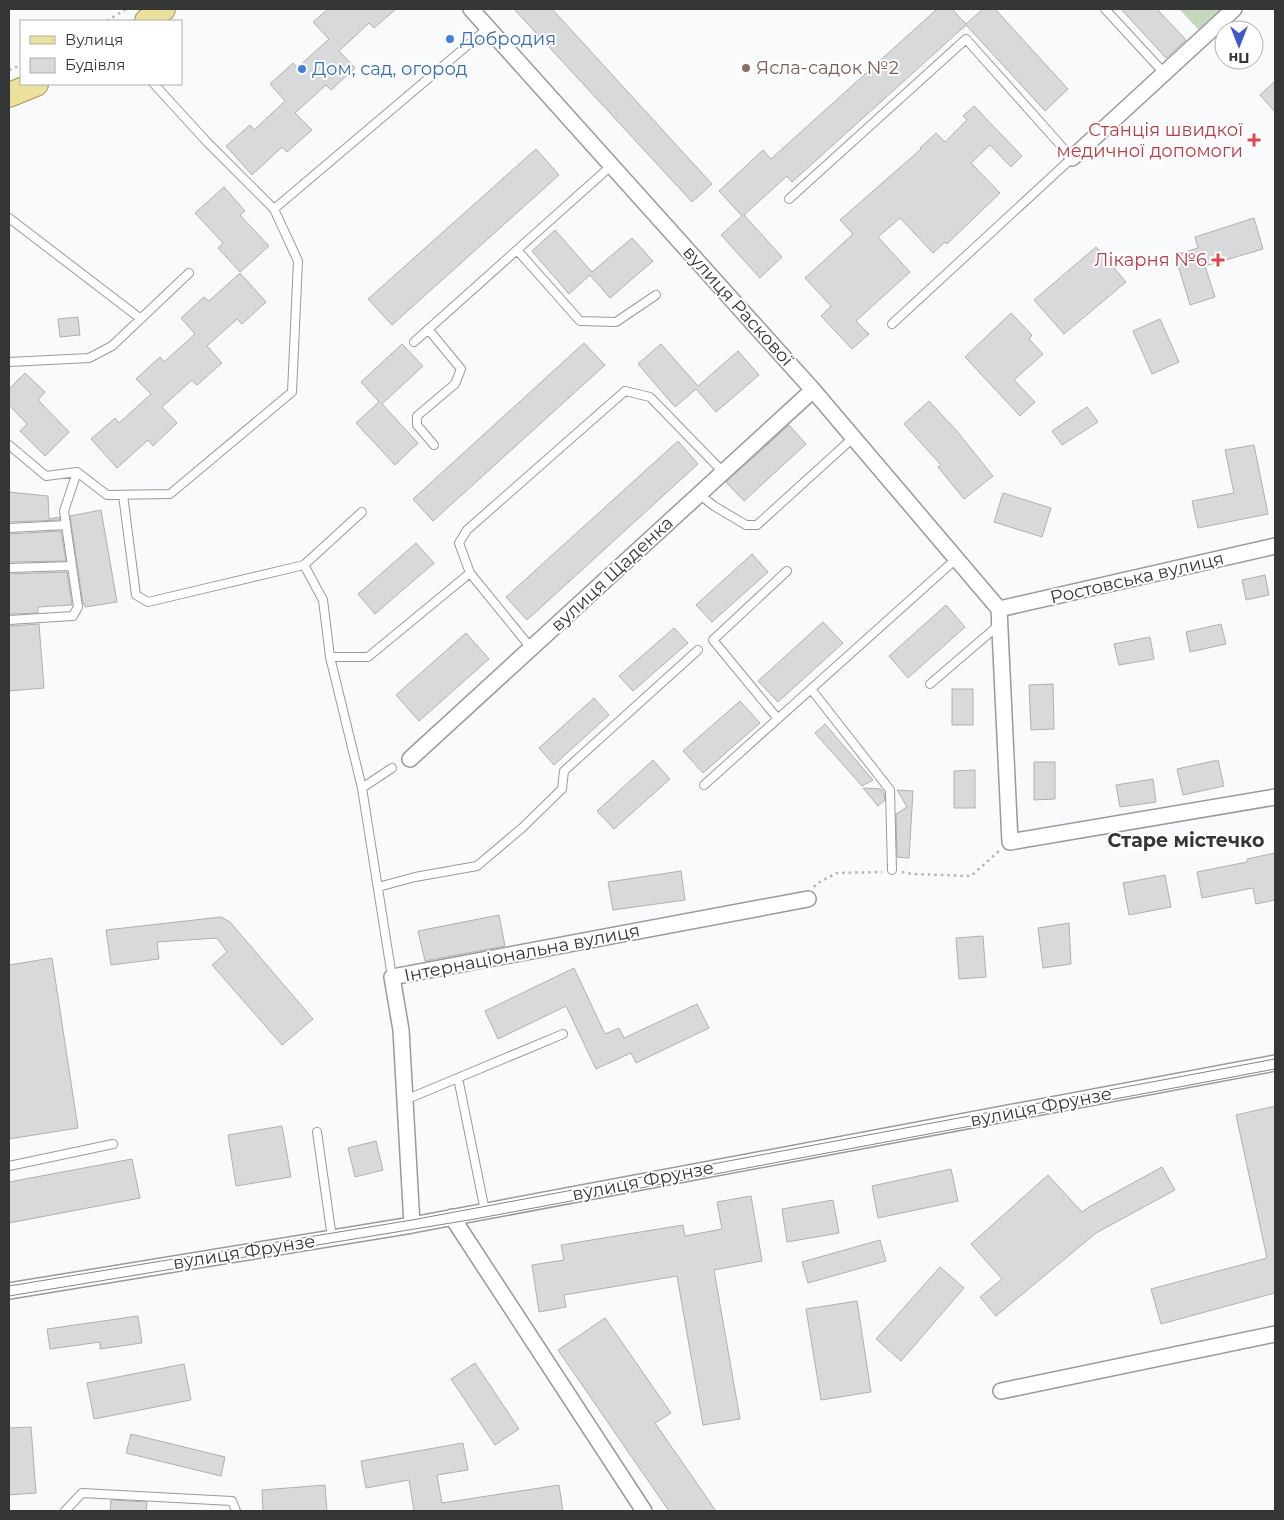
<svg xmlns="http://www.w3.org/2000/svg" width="1284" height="1520" font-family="Montserrat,sans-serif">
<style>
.green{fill:#c3d8bc}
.building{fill:#d8d9db;stroke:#b0b0b2}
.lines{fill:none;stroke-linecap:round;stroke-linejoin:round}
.lane-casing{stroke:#999a9b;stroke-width:10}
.street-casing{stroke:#999a9b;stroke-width:18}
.primary-casing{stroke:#a3984d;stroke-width:26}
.path{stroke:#b3b4b5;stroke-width:2.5;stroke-dasharray:2.5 4;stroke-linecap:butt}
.lane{stroke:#fff;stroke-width:8}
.street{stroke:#fff;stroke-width:15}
.primary{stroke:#ece19c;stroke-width:24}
.tram{stroke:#848586;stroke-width:1}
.shop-dot{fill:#3f7fe0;stroke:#fff;stroke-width:2}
.education-dot{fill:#8d6e63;stroke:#fff;stroke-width:2}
.health-dot{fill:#e0444e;stroke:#fff;stroke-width:2}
.labels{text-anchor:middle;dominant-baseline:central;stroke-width:4;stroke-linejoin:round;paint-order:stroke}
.shop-label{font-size:18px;fill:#366cbe;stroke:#fff;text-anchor:start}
.education-label{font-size:18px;fill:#785e54;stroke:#fff;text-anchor:start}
.health-label{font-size:18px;fill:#be3a42;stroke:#fff;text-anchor:end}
.street-label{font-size:18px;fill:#343535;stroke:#fff}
.neighbourhood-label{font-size:19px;font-weight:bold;fill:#343535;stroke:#fff}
</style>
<rect width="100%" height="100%" fill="#f9fafb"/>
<!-- green -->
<path class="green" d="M1179 9H1223L1199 30Z"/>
<!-- building -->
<path class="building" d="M328 9H396L374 28 369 23 339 51 355 68 331 90 326 85 295 113 312 130 287 152 282 147 252 175 226 146 250 125 254 130 285 101 270 84 293 63 297 68 329 39 313 22Z
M514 9H552L712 184 692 202Z
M937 9H952L966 24 983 9H995L1068 89 1045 111 966 25 792 182 787 176 744 215 782 257 760 278 721 235 742 216 719 191 763 150 771 159Z
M1121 9H1157L1186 40 1166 58Z
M1275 81V112L1260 95Z
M974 106 1022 156 1011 167 990 145 971 163 1000 193 947 244 945 242 933 253 900 218 878 237 910 272 856 321 869 334 852 349 821 316 831 306 805 278 853 234 840 220 921 149 920 148 936 133 945 142 967 120 963 116Z
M536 149 559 175 392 325 368 299Z
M224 187 245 211 240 215 269 246 240 272 218 248 223 243 195 213Z
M1254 218 1263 249 1205 266 1215 297 1190 305 1175 255 1198 248 1195 237Z
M555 230 592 272 632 238 653 261 610 298 590 275 569 294 532 251Z
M1096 247 1126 282 1064 334 1034 300Z
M240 273 266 302 242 324 237 319 207 346 222 363 197 385 192 380 162 407 177 423 153 446 148 440 117 468 91 439 115 418 119 423 151 394 136 379 160 357 164 362 195 334 181 318 204 297 209 301Z
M1011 313 1032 335 1029 339 1043 354 1014 380 1035 402 1020 416 965 357Z
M78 317 80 335 60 337 58 319Z
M1160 319 1179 362 1152 374 1133 331Z
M584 343 605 365 433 521 413 499Z
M402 344 423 366 382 404 418 443 395 465 356 423 379 402 361 382Z
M661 344 698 386 738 351 759 375 716 412 696 389 675 407 638 364Z
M25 373 45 392 38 400 69 432 45 456 20 431 27 424 9 405V389Z
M929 401 956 430 993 476 964 499 938 467 941 465 904 424Z
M1087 407 1098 422 1062 445 1052 431Z
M789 425 806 444 744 501 726 482Z
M678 441 698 464 527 620 506 597Z
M1254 445 1268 514 1198 528 1192 501 1234 493 1225 450Z
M9 492 48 496 49 519 59 517 60 520 9 522Z
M1003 493 1051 508 1042 537 994 522Z
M101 510 117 602 85 607V604H83L70 516Z
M61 531 66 561 9 562V534Z
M416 543 434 563 375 614 358 594Z
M752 554 768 572 712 622 696 605Z
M67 572 72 605 38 607V613L9 614V574Z
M1265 575 1269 595 1246 600 1242 580Z
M946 605 965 627 908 678 889 656Z
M823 622 843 643 778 702 758 681Z
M39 624 44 688 9 691V626Z
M1221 624 1226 644 1190 652 1186 632Z
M674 628 688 643 633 691 619 676Z
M466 633 489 659 419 721 396 695Z
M1150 637 1154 659 1119 665 1114 644Z
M1053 684 1054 729 1031 730 1029 685Z
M952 689H973V725H952Z
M594 698 609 715 554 765 539 748Z
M740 701 760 723 703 773 683 751Z
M825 724 873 780 862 786 815 733Z
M653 760 670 779 614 829 597 811Z
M1218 760 1224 786 1183 795 1177 769Z
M1034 762H1055V799L1034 800Z
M975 770V808H954V771Z
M1153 779 1156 802 1120 807 1116 785Z
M863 788 881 789 884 793 885 800 878 806Z
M897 790 913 791 909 858 897 857 896 814 907 807Z
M1275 853V900L1256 904 1253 888 1202 898 1197 872 1247 862V859Z
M681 871 685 900 613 910 608 882Z
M1165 875 1171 907 1129 915 1123 883Z
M499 915 505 946 425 961 418 931Z
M221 917 230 922 313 1019 282 1045 212 965 227 952 217 938 157 942 159 959 111 965 106 930Z
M1069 923 1071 964 1043 968 1038 928Z
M983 936 986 977 959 979 956 938Z
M52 958 78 1128 9 1139V965Z
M574 968 605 1034 619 1028 624 1038 697 1004 709 1028 636 1063 631 1053 596 1069 566 1006 498 1039 485 1011Z
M1275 1106V1293L1161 1324 1151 1289 1267 1258 1236 1115Z
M282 1126 291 1177 236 1186 228 1135Z
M376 1141 383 1170 355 1177 348 1148Z
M132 1159 140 1198 9 1223V1182Z
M1162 1167 1175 1190 1096 1233 996 1316 980 1297 1002 1279 971 1244 1048 1175 1082 1212 1089 1207Z
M951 1169 958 1201 878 1218 872 1186Z
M751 1196 762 1261 714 1270 740 1419 703 1425 677 1276 564 1295 566 1307 539 1312 532 1265 564 1260 561 1245 683 1225 685 1236 722 1229 717 1202Z
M833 1200 839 1233 787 1242 782 1209Z
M880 1240 886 1261 808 1283 802 1262Z
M940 1267 964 1288 901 1361 876 1339Z
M857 1301 871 1392 821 1400 806 1309Z
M138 1316 142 1343 100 1349V1342L50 1349 47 1329Z
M605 1318 671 1413 655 1423 716 1511H669L558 1350Z
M475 1363 519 1429 495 1445 451 1379Z
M184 1364 191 1400 94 1419 87 1383Z
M31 1427 36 1493 9 1495V1428Z
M131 1434 225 1457 221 1476 126 1453Z
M463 1443 468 1470 437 1475 442 1503 559 1485 563 1511H414L409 1480 366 1488 361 1461Z
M325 1485 327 1511H263L262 1490Z
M111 1500 147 1502 146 1511H110Z"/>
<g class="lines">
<!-- lane casing -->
<g class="lane-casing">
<path id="lane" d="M1105 9 1165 74
M789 199 966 39 1072 158 892 324
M274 209 488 28
M9 218 141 319
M517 250 580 321 616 322 656 295
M428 329 461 369 455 384 417 416V425L434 445
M414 342 612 165
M9 362 89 358 112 346 189 273
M9 445 46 476 77 472 107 495 170 494 292 392 298 261 274 209 207 142 154 84
M699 494 714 506 746 525H757L854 437
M123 495 136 595 148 602 304 565 362 512
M9 528 66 525
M304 565 323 600 330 657 362 788 392 977
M9 568 72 566
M9 620 73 616 78 607 64 511 77 472
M531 648 470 573 459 543 467 530 625 391 650 397 723 472
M330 657H368L470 573
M930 684 1000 624
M811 689 890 790 892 870
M778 719 713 640 787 571
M704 785 956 559
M362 788 392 768
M378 887 415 877 477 866 522 828 562 789 564 771 698 650
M458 1078 485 1211
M405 1100 563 1034
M317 1132 332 1238
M9 1166 113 1144
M65 1511 82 1493 232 1501 236 1511"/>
</g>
<!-- street casing -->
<g class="street-casing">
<path id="street" d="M471 9 813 390 999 609
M1072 158 1234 9
M999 609 1010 842 1275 797
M999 609 1275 546
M410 759 813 390
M452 1217 644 1511
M412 1225 401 1030 392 977 808 899
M9 1291 412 1225 1275 1063
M1001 1391 1275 1334"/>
</g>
<!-- primary casing -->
<g class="primary-casing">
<path id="primary" d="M147 21 163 9
M9 95 36 84"/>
</g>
<!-- path -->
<path class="path" d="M107 21 126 9
M9 70 21 65
M902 872 912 874 971 876 999 851
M814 887 816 884 837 873 882 872"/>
<!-- lane -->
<use href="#lane" class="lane"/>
<!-- street -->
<use href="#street" class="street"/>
<!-- primary -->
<use href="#primary" class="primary"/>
<!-- tram -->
<path class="tram" d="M9 1286 412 1220 1275 1059
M9 1296 475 1219 1275 1069"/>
</g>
<!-- markers -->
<g class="shop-dot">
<circle cx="450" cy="39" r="5"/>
<circle cx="302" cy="69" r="5"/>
</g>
<circle class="education-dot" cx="746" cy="68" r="5"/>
<g class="health-dot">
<path d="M1251.5 132.5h5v5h5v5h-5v5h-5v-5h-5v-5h5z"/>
<path d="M1215.5 252.5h5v5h5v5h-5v5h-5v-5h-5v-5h5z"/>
</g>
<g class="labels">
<!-- shop labels -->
<g class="shop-label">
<text x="460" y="39">Добродия</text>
<text x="312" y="69">Дом, сад, огород</text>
</g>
<!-- education labels -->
<g class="education-label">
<text x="756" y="68">Ясла-садок №2</text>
</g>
<!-- health labels -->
<g class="health-label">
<text x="1243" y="130">Станція швидкої<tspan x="1243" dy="21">медичної допомоги</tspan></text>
<text x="1207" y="260">Лікарня №6</text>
</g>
<!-- street labels -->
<g class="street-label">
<text transform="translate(738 306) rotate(48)">вулиця Раскової</text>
<text transform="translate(612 574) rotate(-43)">вулиця Щаденка</text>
<text transform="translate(1137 578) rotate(-13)">Ростовська вулиця</text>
<text transform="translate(522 953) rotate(-11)">Інтернаціональна вулиця</text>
<text transform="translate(1041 1107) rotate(-11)">вулиця Фрунзе</text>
<text transform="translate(643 1181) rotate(-11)">вулиця Фрунзе</text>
<text transform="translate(244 1252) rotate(-9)">вулиця Фрунзе</text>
</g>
<!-- neighbourhood labels -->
<g class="neighbourhood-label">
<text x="1186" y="840">Старе містечко</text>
</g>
</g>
<!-- border -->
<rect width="1284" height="1520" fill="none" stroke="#343535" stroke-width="20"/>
<!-- legend -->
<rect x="20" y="20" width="162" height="65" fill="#ffffff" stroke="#aeaeae"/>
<rect x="30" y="36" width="25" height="8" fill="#ece19c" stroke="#aeaeae"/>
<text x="65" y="45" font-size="15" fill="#343535">Вулиця</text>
<rect x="30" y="58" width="25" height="15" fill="#d8d9db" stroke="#aeaeae"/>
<text x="65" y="70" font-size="15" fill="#343535">Будівля</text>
<!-- north arrow -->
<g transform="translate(1239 45) rotate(180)"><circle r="24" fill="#ffffff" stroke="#aeaeae"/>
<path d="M0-4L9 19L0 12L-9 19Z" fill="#3c5acc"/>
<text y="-8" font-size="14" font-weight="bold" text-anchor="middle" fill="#343535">Пн</text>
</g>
</svg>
